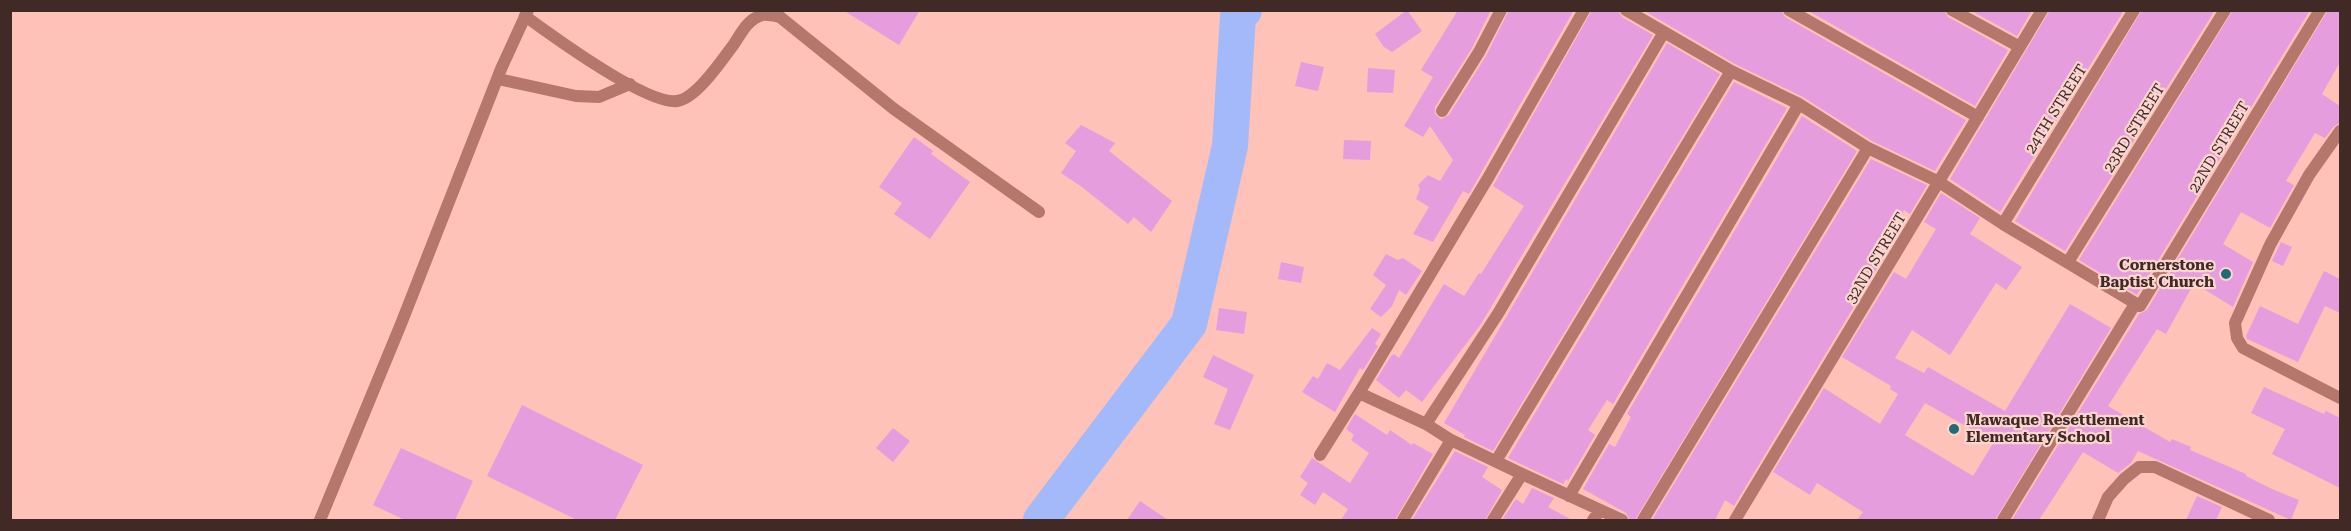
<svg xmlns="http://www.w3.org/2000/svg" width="2351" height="531" font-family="'Roboto Serif',serif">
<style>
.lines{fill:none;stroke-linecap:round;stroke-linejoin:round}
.river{stroke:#a4b9fa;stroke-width:36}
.building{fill:#e59dde;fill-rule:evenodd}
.minor{stroke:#b5766c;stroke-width:12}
.tertiary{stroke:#b5766c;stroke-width:12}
.poi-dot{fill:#226b76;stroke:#fbd6cf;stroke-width:2}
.labels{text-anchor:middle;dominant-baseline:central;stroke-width:4.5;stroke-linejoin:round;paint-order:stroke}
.street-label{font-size:15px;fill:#412a26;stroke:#fbd6cf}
.poi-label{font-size:15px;font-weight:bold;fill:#412a26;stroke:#fbd6cf;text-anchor:end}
</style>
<rect width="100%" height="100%" fill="#fec2b8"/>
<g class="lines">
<!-- river -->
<path class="river" d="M1041 520 1189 324 1230 146 1238 16 1244 10"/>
</g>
<!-- building -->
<path class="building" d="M843 10H920L899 45Z
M1407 10 1422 31 1392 52 1384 47 1375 34Z
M1458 10H1491L1472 48 1435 107V114L1441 119 1449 115 1486 56 1509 10H1574L1469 194 1463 191 1433 242 1413 234 1429 207 1416 199 1420 189 1418 185 1428 175 1440 181 1453 160 1430 126 1423 137 1404 126 1433 77 1421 70Z
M1592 10H1618L1622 17 1653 35 1481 324 1422 402 1406 390 1399 398 1376 380 1391 356 1394 354 1399 358 1444 284 1464 296 1479 273 1481 274 1524 206 1493 186Z
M1643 10H1781L1785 17 1966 120 1935 171 1872 141 1803 97 1735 64Z
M1807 10H1944L1948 17 2008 50 1975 106Z
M1970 10H2032L2017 36Z
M2050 10H2124L2000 212 1950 179Z
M2142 10H2215L2065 251 2015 221Z
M2233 10H2310L2137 295 2079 260Z
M2328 10H2340V62L2322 94 2340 106V123L2334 126 2325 138 2315 133 2286 181 2294 185 2270 228 2241 212 2223 244 2253 262 2233 307 2194 283 2166 334 2157 329 2108 406 2170 442 2172 439 2191 447 2190 450 2246 474V476L2272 489 2299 500 2291 520 2138 451 2131 463 2118 473 2083 452 2039 520H2012L2139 314 2147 310Z
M1667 43 1720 74 1493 451 1464 437 1465 435 1444 423Z
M1301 62 1324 67 1318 91 1295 86Z
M1368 68 1395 70 1393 93 1367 92Z
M1734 82 1787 108 1613 404 1607 400 1588 430 1595 435 1568 481 1566 479 1563 484 1508 458Z
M1802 116 1857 151 1635 520H1630L1626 513 1583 489 1609 444 1615 447 1631 417 1627 414Z
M1081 125 1115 143 1109 151 1172 201 1151 232 1134 217 1128 224 1082 187 1061 173 1076 151 1065 143Z
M914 137 933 151 931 154 970 182 930 239 894 214 902 203 879 187Z
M1344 140 1371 141 1370 160 1343 159Z
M1871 159 1927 185 1910 214 1904 210 1874 259 1880 263 1734 506 1725 500 1715 520H1652Z
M1941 193 1980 218 1970 234 2022 267 2006 290 1996 283 1950 355 1912 330 1895 358 1924 373 1928 367 2005 411 2070 304 2111 328 1995 520H1857L1863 512 1817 483 1810 495 1773 472 1824 388 1880 424 1898 394 1890 389 1891 386 1842 357 1894 272 1906 279 1936 229 1924 222ZM1925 403 1994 442 1973 476 1905 435Z
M2281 242 2292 247 2283 266 2272 261Z
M1386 254 1398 260 1403 258 1422 271 1406 295 1399 290 1392 306 1381 317 1370 309 1386 285 1373 275Z
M1281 262 1304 267 1301 283 1278 279Z
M2324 271 2340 279V313L2325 306 2298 362 2247 339 2246 336 2260 306 2298 324Z
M1219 308 1247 312 1244 334 1216 330Z
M1372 328 1381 334 1375 344 1378 346 1363 370 1360 368 1335 412 1302 392 1313 376 1318 379 1327 363 1340 370Z
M1213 355 1254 375 1230 430 1214 424 1228 389 1203 377Z
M2264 387 2324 414 2326 411 2340 418V488L2272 454 2285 429 2251 413Z
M522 405 643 465 615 520H577L487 476Z
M1355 414 1387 435 1390 430 1412 445 1413 443 1433 454 1395 520H1341L1348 509 1323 492 1315 505 1300 495 1308 483 1300 477 1312 458 1350 483 1369 453 1351 440 1354 435 1346 429Z
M893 428 910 441 893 462 876 448Z
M401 448 473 481 455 520H405L373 505Z
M1455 451 1488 467 1482 477 1502 490 1485 520H1412Z
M1532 488 1554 498 1548 507 1572 520H1502L1516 499 1523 504Z
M2197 496 2222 507 2216 520H2186Z
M1140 501 1168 520H1127Z"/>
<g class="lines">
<!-- minor -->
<path class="minor" d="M1626 10 1731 71 1799 104 1868 148 1939 182 2003 224 2140 306 2320 10
M1789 10 1978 117
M1952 10 2020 47
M525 16C551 35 647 105 677 101 696 99 722 60 734 44 742 32 747 20 762 15 768 14 775 16 780 17L894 109 1039 212
M498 79 576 96 599 97 630 84
M1442 111 1479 52 1501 10
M2340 131 2309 175 2270 245 2235 323 2237 338 2243 348 2340 398
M2003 224 2134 10
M2068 262 2225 10
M1359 393 1488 178 1584 10
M1426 424 1499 312 1664 32
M1320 455 1359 393 1426 424 1451 440 1522 474 1622 520
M1496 461 1731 71
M1569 496 1799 104
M1403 520 1451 440
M1493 520 1522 474
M1593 520 1600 510
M1643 520 1868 148
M1735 520 2042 10
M2003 520 2135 304
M2098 520 2108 497 2124 479 2139 467H2155L2269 520"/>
<!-- tertiary -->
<path class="tertiary" d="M320 520 401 324 501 69 528 10"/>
</g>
<!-- markers -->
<g class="poi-dot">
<circle cx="2226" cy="274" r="6"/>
<circle cx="1954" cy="429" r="6"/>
</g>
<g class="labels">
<!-- street labels -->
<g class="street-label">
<text transform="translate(2056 109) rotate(-58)">24TH STREET</text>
<text transform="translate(2134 128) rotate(-58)">23RD STREET</text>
<text transform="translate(2219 147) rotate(-59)">22ND STREET</text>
<text transform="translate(1876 258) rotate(-59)">32ND STREET</text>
</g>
<!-- poi labels -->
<g class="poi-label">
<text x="2214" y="265">Cornerstone<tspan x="2214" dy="17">Baptist Church</tspan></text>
<text x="1966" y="420" text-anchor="start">Mawaque Resettlement<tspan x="1966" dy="17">Elementary School</tspan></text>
</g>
</g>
<!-- border -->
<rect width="2351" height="531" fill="none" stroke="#412a26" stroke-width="24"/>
</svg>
